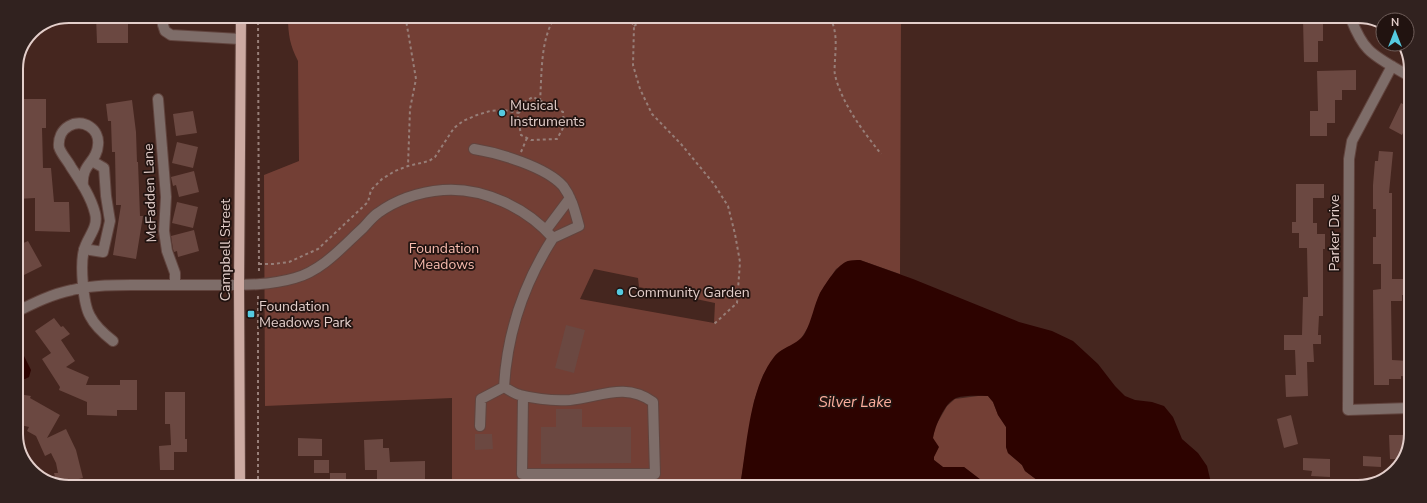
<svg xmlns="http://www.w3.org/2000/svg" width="1427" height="503" font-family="'Nunito Sans',sans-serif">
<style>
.green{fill:#733f35;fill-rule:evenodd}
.water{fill:#2d0300}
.building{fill:#6b4841}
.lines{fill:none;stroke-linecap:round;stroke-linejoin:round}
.minor-casing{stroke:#61443e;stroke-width:12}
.major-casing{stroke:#61443e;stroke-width:12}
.path{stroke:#977e78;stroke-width:2;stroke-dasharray:3 3;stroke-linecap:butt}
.minor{stroke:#7e6d69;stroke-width:10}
.major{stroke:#ccaaa2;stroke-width:10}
.poi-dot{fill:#55cae0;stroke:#211310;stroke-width:1.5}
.labels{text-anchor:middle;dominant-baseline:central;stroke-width:3.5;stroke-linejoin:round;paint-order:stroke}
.poi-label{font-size:14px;fill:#e3ceca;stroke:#211310;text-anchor:start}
.street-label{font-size:14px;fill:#e3ceca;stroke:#211310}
.park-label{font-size:14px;fill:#f7bbae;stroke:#211310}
.water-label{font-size:15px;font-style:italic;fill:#fcae9d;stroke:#211310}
.rim{fill:none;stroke:#e3ceca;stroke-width:2}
</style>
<rect width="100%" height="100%" fill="#45261f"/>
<!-- green -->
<path class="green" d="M288 16 901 18 900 274 860 260 848 261 836 269 820 293 810 324 802 337 798 342 779 352 763 375 754 401 740 486 452 485V398L265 406 264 175 299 161 298 61C290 45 288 35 288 16ZM594 269 638 278 639 287 715 303 714 323 580 299Z
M978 396H988L993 402 998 415 1006 427V447L1008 453 1022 465 1025 471 1037 480 1041 486H991L981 480 964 467H943L934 460 933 438 935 427 947 406 955 399Z"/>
<!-- water -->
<path class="water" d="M860 260 913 279 1019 322 1052 331 1073 341 1098 364 1115 386 1125 396 1135 400 1152 402 1164 406 1173 417 1182 439 1198 453 1207 466 1212 487 1041 486 1037 480 1025 471 1022 465 1008 453 1006 447V427L998 415 993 402 988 396C978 396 966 395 956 398 944 403 935 427 933 438L939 447 934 457V460L943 467H964L981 480 991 486H740C747 446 749 389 774 357 783 346 798 345 805 333 812 320 814 305 820 293 826 283 838 264 848 261 852 260 857 260 860 260Z
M16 340 31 370 29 377 25 379 16 380Z"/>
<!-- building -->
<path class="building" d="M96 16H128V43H97Z
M1303 19H1323V41H1318V62H1304Z
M1356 70V90H1342V100H1335V123H1327V136H1310V111H1318L1317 71Z
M16 99H46V128H42L43 168H51L54 202H69L70 232 35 231V198L17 199Z
M132 100 136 132 137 162H138L140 216H143L136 259 113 255 121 205H116L115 152H112L111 121H108L106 104Z
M1401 103 1411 108 1410 129 1406 127 1402 135 1389 128Z
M193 111 197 133 176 136 173 114Z
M177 142 198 147 193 168 172 163Z
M1379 151 1393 152 1389 193H1392V279H1408V295H1402V301H1391L1392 360 1409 361V377L1401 376V379H1389V385H1374L1373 290 1381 289V264H1373V237H1376V209H1373V185L1375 161H1378Z
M194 171 199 192 179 197 176 185 173 186 171 177Z
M1296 184H1324V198H1313V223H1317V234H1325V249H1323V316H1319L1318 335H1321V344H1313L1314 362H1307L1308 396 1286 397 1285 375H1296L1295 350H1284V335H1302L1303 297H1308L1307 248H1299V233H1292V222H1296Z
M177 202 198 207 193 228 172 223Z
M194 230 199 251 178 257 177 251 174 252 173 249 171 236Z
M16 239 19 245 28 241 42 266 16 279Z
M54 318 61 327 63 326 70 334 61 340 75 361 66 367 89 377 86 385H120V380H137V410H117V416L87 415V402L59 390 60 387 42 359 51 353 35 331Z
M566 325 585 330 574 373 555 368Z
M165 392H185V439H187V452H174V470H160L159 446 171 445 170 424H165Z
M18 394 31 396 30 398 60 415 47 438 66 429 76 450 83 478 57 484 54 473H58L56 463 51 453 45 456 36 436 27 431 29 427 16 424V401Z
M556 409H582V427H631V463L541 464V427H556Z
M1291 415 1298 444 1284 448 1277 419Z
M475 434H492L493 449 475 450Z
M1389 435H1404V456L1403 459H1390Z
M298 438 322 439V456H298Z
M383 439V448H389L390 462 425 461V480L377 481V470H365L364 440Z
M1363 456 1381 457V467L1363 466Z
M1303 458 1330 459V477L1311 476 1312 471 1303 470Z
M314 460H329V473H314Z
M330 473H346V485H330Z"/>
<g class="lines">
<!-- minor casing -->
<g class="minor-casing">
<path id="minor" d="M162 16 163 25 165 31 171 35 240 39
M1351 19C1355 29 1360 41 1368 49 1377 59 1399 70 1411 77
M1392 66 1352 141 1349 159 1348 410 1409 408
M158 99 166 197 164 231 167 251 175 273V285
M474 149C499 153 546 167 563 186 572 198 575 212 579 226L553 238
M83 186C81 163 97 163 98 145 100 129 83 118 69 126 62 130 58 138 59 147 61 154 68 161 71 167 81 182 91 197 95 213 99 228 87 237 84 250 80 264 83 304 90 316 95 326 104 334 113 341
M546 230 570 198
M84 249 103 252 110 221 106 196 104 168 92 161
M16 312C34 303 52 294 72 290 97 284 122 285 147 285 169 285 190 285 211 285 239 285 268 286 295 278 323 270 342 247 363 228 368 223 372 217 378 213 396 200 420 192 443 190 483 187 527 208 553 238 524 283 507 334 504 387 509 390 515 394 520 395 536 399 554 401 570 400 600 397 625 382 653 402L655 474H522L523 396
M480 426 481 399 504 387
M23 457 33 471"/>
</g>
<!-- major casing -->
<g class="major-casing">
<path id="major" d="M240 485 239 285 241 16"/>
</g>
<!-- path -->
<path class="path" d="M258 16 259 274
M407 17 406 20 416 79 410 109 408 166
M628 17 634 26 633 65 640 89 652 114 681 144 714 184 728 206 735 234 740 262 737 303 714 324
M830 18C837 30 836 45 835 59 835 64 834 70 835 75 842 104 863 131 881 154
M634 26 648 17
M540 101C542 74 540 40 555 17
M521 152 527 138
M259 264H273L289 262 318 249 368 202 371 190 382 179 395 171 408 166 429 161 435 157 454 128 463 121 477 115 490 111 503 110 519 113 518 117 521 135 531 140 557 139 564 126 563 112 533 97 524 102 519 113
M258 485V294"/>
<!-- minor -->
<use href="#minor" class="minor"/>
<!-- major -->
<use href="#major" class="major"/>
</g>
<!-- markers -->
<g class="poi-dot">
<circle cx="502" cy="113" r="4"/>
<circle cx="620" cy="292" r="4"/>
<rect x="247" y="310" width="8" height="8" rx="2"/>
</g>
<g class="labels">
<!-- poi labels -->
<g class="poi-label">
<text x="510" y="105">Musical<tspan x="510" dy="16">Instruments</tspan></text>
<text x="628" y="292">Community Garden</text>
<text x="259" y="306">Foundation<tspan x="259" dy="16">Meadows Park</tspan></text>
</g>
<!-- street labels -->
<g class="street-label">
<text transform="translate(150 193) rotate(-92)">McFadden Lane</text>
<text transform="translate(1334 233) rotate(-90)">Parker Drive</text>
<text transform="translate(225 250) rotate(-90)">Campbell Street</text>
</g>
<!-- park labels -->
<g class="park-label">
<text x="444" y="248">Foundation<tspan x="444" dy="16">Meadows</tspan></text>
</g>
<!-- water labels -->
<g class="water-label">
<text x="855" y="402">Silver Lake</text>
</g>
</g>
<!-- crop -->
<path d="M0 0H1427V503H0ZM69 23H1358A46 46 0 0 1 1404 69V434A46 46 0 0 1 1358 480H69A46 46 0 0 1 23 434V69A46 46 0 0 1 69 23Z" fill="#31221f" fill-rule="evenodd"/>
<path class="rim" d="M69 23H1358A46 46 0 0 1 1404 69V434A46 46 0 0 1 1358 480H69A46 46 0 0 1 23 434V69A46 46 0 0 1 69 23Z"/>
<!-- north arrow -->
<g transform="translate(1395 32)"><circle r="19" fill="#211310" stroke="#6f5e5a"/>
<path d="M0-3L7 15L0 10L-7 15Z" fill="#55cae0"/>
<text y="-6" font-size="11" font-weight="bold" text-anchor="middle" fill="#e3ceca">N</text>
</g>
</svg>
